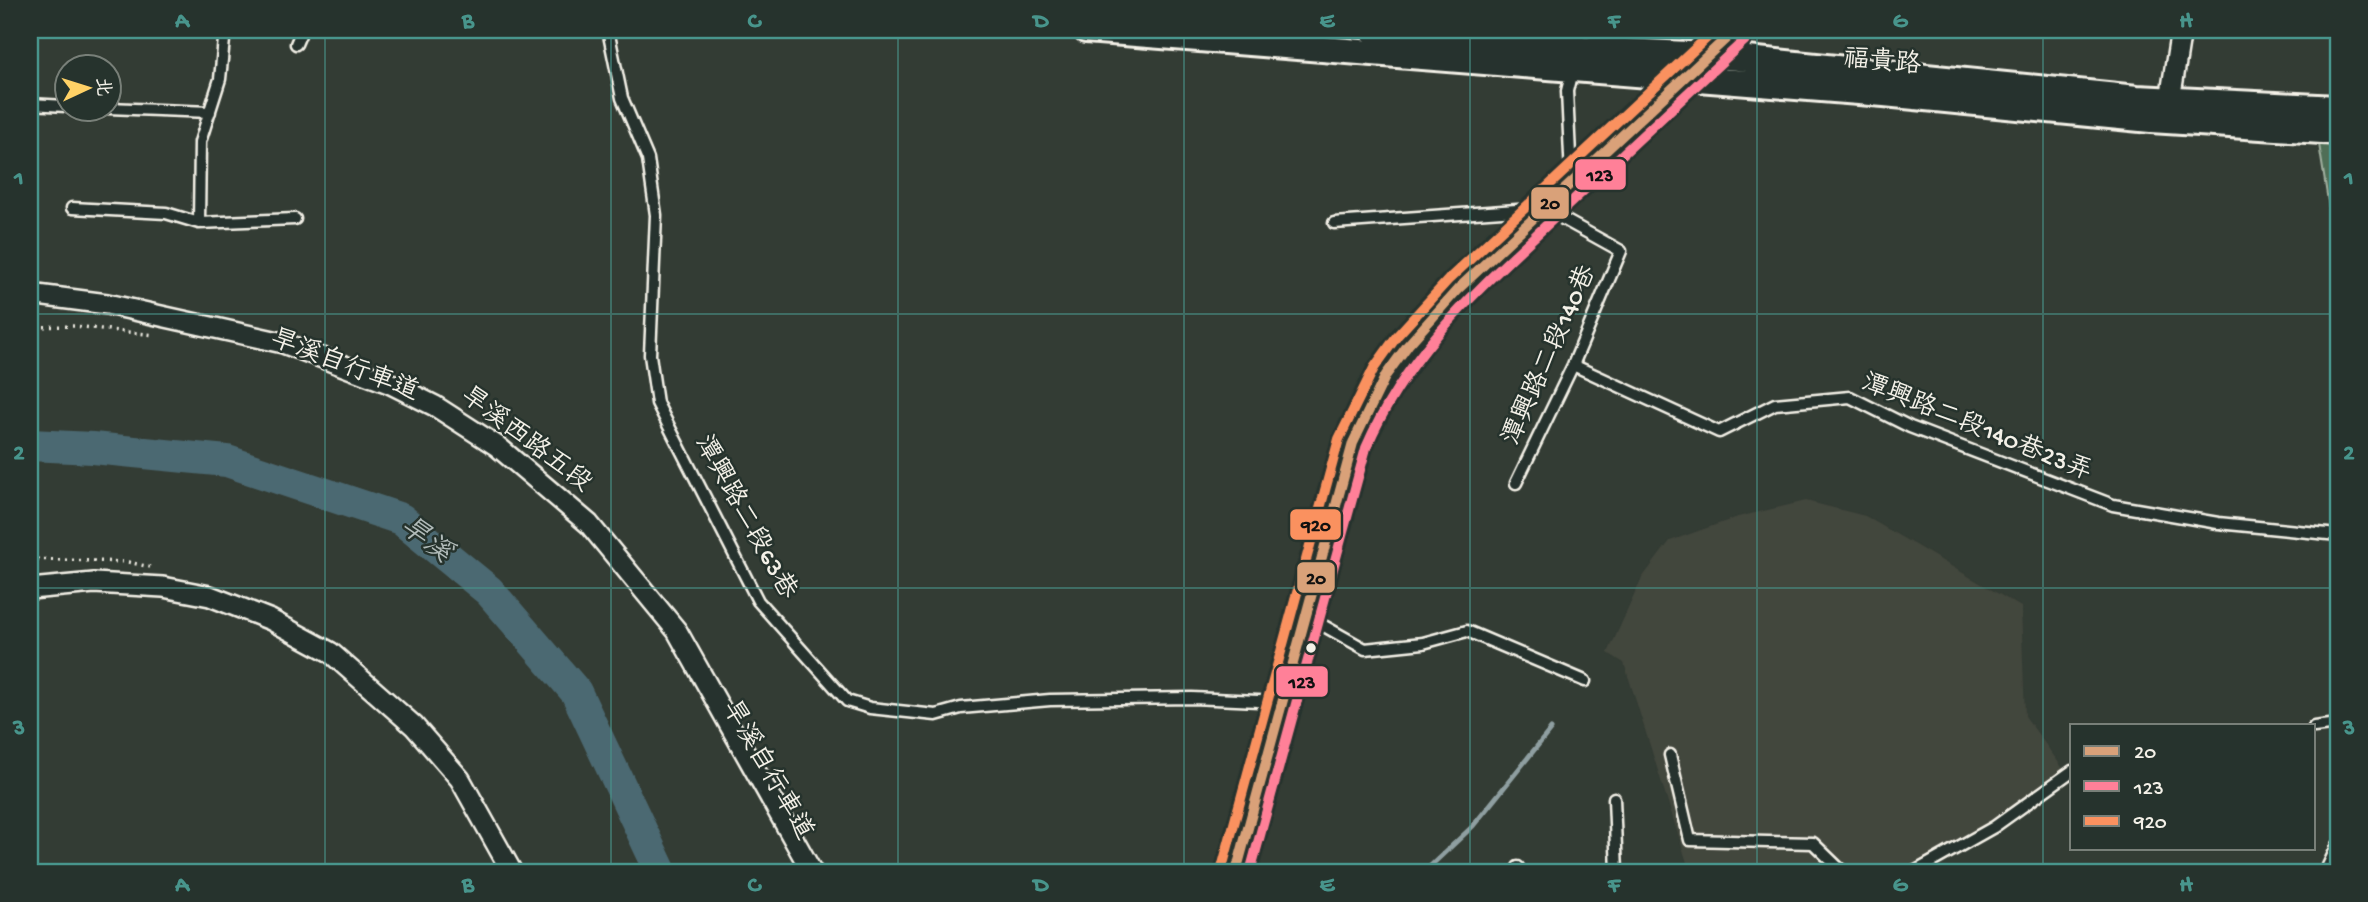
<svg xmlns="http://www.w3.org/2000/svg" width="2368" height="902" font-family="'Gochi Hand','LXGW WenKai TC',sans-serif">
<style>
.built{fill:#43463d}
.green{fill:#4f6e57;stroke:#a2b0a0;stroke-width:2}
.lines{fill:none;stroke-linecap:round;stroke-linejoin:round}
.stream{stroke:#8f9fa1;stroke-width:5}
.river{stroke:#4c6972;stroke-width:32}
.service-casing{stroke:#f4f1e8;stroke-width:15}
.minor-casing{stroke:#f4f1e8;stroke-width:24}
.tertiary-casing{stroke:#f4f1e8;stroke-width:30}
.path{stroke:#f4f1e8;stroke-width:3.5;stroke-dasharray:2 5;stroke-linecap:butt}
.service{stroke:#26332d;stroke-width:10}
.minor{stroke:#26332d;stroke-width:19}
.tertiary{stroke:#26332d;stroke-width:24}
.bus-1-casing{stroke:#26332d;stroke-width:16}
.bus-2-casing{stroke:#26332d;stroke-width:16}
.bus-3-casing{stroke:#26332d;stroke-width:16}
.bus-1{stroke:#d9a179;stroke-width:10}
.bus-2{stroke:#ff8098;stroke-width:10}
.bus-3{stroke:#fa915f;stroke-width:10}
.grid{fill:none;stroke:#48958c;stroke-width:2;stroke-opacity:0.55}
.bus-dot{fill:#f4f1e8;stroke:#26332d;stroke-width:2.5}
.labels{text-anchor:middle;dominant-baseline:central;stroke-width:5;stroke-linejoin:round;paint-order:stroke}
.street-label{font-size:26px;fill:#f4f1e8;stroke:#26332d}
.water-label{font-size:28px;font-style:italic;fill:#b1bbb9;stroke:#26332d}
.line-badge{stroke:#26332d;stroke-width:2.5}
.pale-badge-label{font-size:19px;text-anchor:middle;font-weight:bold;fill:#111}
.neatline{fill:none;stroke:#48958c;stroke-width:2.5}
.grid-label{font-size:23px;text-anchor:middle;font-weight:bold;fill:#48958c}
</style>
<rect width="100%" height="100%" fill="#333c34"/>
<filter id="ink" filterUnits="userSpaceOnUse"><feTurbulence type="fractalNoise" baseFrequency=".0143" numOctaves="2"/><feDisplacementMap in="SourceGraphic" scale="14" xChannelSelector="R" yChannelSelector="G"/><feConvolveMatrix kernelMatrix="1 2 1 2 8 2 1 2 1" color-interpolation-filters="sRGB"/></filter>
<g filter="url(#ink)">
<!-- built -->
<path class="built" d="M1806 501 1865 516 2021 607 2025 716 2069 777 1927 872H1750V867L1689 869 1624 663 1608 653 1642 578 1670 541 1738 517Z"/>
<!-- green -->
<path class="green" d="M2319 144 2338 145V265Z"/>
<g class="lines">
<!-- stream -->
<path class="stream" d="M1424 872 1473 826 1551 729"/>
<!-- river -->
<path class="river" d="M30 445 93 448 227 461 401 519 489 591 576 692 661 872"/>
<!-- service casing -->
<g class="service-casing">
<path id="service" d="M608 30 622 98 648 159 656 215 650 355 657 403 758 601 847 701 870 708 936 715 961 708 1050 700 1192 698 1282 702
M296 44 302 30
M1588 45 1606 30
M30 104 66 106
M108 108 210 112
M1571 177 1567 91 1572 71
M72 208 166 213 199 223 295 219
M199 223 200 142 220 79 225 30
M1334 223 1543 208 1621 251 1573 365 1516 483
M1573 365 1719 432 1775 404 1850 397 1910 427 2113 505 2218 523 2338 535
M1308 617 1365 649 1423 643 1467 631 1585 681
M2314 727 2330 725 2338 730
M1670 755 1690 840 1813 843 1843 872
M1614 798 1617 872
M2328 866 2338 845
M1518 867V872
M1914 872 1994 827 2072 771"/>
</g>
<!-- minor casing -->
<g class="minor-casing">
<path id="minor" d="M2170 100 2181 30
M30 294 107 304 283 343 389 383 435 406 497 446 589 524 677 631 812 872
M30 589 94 583 163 587 210 596 271 620 330 652 414 726 460 779 512 872"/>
</g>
<!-- tertiary casing -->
<g class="tertiary-casing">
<path id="tertiary" d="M1086 30 1884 94 2151 120 2338 132
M1372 30 1583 49 1708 55 2137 98 2338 108
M1236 872 1353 443C1387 346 1468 279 1541 211 1605 150 1671 91 1735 30"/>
</g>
<!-- path -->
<path class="path" d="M30 327 74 326 155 335
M30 559 128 562 150 567"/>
<!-- service -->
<use href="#service" class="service"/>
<!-- minor -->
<use href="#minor" class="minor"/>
<!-- tertiary -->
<use href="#tertiary" class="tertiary"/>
<!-- bus-1 casing -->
<g class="bus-1-casing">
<path id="bus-1" d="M1236 872 1353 443 1386 375 1408 345 1458 289 1735 30"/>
</g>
<!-- bus-2 casing -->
<g class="bus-2-casing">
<path id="bus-2" d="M1250 872 1366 448C1408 350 1478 290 1553 219 1617 159 1681 100 1745 40"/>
</g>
<!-- bus-3 casing -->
<g class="bus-3-casing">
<path id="bus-3" d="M1222 868 1339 439 1374 368 1397 336 1449 279 1715 30"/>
</g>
<!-- bus-1 -->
<use href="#bus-1" class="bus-1"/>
<!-- bus-2 -->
<use href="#bus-2" class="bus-2"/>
<!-- bus-3 -->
<use href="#bus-3" class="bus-3"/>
</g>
</g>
<!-- grid -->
<path class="grid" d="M325 30V872M611 30V872M898 30V872M1184 30V872M1470 30V872M1757 30V872M2043 30V872M30 314H2338M30 588H2338"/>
<!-- markers -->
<circle class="bus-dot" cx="1311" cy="648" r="6"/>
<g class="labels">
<!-- street labels -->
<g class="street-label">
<text transform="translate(1882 64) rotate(5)">福貴路</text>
<text transform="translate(1551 356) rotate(-66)">潭興路二段140巷</text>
<text transform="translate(344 367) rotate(21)">旱溪自行車道</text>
<text transform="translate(1976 429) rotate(22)">潭興路二段140巷23弄</text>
<text transform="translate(525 441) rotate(37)">旱溪西路五段</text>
<text transform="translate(744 518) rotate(61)">潭興路二段63巷</text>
<text transform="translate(766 771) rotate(60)">旱溪自行車道</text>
</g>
<!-- water labels -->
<g class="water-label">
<text transform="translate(425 541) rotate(37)">旱溪</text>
</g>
</g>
<g class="line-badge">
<rect x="1574" y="158" width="53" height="33" rx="7" fill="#ff8098"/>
<rect x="1530" y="186" width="40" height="34" rx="7" fill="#d9a179"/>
<rect x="1289" y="508" width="53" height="33" rx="7" fill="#fa915f"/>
<rect x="1296" y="561" width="40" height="33" rx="7" fill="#d9a179"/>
<rect x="1275" y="665" width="54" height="33" rx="7" fill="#ff8098"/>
</g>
<g class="pale-badge-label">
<text x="1600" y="181">123</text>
<text x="1550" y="209">20</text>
<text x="1316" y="531">920</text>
<text x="1316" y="584">20</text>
<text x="1302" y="688">123</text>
</g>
<!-- margin -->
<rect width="2368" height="902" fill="none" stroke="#26332d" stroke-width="77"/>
<!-- legend -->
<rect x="2070" y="724" width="245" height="126" fill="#26332d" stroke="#787f78" stroke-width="2"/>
<rect x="2084" y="746" width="35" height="10" fill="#d9a179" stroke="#787f78" stroke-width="2"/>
<text x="2134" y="758" font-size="21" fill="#f4f1e8">20</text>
<rect x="2084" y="781" width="35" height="10" fill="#ff8098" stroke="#787f78" stroke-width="2"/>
<text x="2134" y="794" font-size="21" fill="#f4f1e8">123</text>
<rect x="2084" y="816" width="35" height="10" fill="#fa915f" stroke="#787f78" stroke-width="2"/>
<text x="2134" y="828" font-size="21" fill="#f4f1e8">920</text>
<!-- north arrow -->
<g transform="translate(88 88) rotate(86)"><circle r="33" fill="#26332d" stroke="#787f78" stroke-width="2"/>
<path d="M0-5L12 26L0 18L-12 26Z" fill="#ffd166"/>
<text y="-10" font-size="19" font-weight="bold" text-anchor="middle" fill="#f4f1e8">北</text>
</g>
<rect x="38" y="38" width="2292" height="826" class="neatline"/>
<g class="grid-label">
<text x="182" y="27">A</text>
<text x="468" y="27">B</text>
<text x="754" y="27">C</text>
<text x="1041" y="27">D</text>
<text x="1327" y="27">E</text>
<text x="1614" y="27">F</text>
<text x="1900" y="27">G</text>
<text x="2186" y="27">H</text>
<text x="19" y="184">1</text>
<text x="2349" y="184">1</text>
<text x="19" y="459">2</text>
<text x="2349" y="459">2</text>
<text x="19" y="734">3</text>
<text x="2349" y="734">3</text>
<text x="182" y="891">A</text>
<text x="468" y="891">B</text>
<text x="754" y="891">C</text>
<text x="1041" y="891">D</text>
<text x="1327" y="891">E</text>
<text x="1614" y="891">F</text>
<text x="1900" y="891">G</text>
<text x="2186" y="891">H</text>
</g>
</svg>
